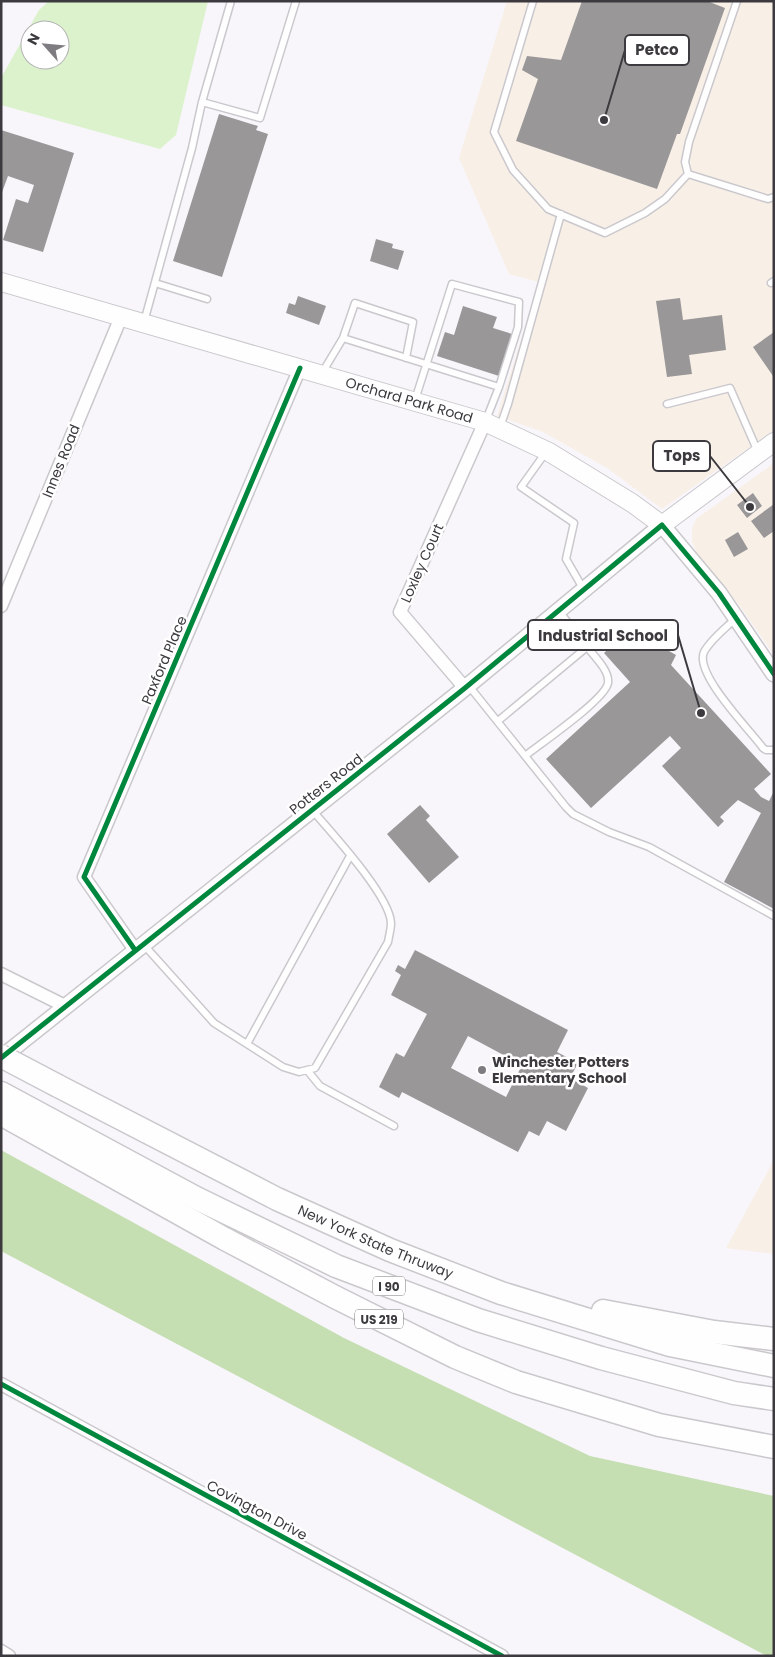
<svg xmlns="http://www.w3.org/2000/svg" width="775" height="1657" font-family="Poppins,sans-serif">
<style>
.commercial{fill:#f8efe7}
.green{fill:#dbf2cc;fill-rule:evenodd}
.forest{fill:#c5deb2}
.building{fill:#9a9799;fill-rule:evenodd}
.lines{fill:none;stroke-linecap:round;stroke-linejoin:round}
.service-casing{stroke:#cac8cc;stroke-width:9}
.minor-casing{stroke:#cac8cc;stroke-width:15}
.tertiary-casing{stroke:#cac8cc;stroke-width:18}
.secondary-casing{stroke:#cac8cc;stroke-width:20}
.motorway-casing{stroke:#cac8cc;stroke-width:25}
.service{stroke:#fefefe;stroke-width:6}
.minor{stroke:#fefefe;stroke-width:12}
.tertiary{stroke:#fefefe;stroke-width:15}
.secondary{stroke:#fefefe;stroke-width:18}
.motorway{stroke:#fefefe;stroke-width:22}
.motorway-bridge-casing{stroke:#cac8cc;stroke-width:25;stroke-linecap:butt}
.motorway-bridge{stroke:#fefefe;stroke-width:22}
.cycleway-casing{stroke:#fff;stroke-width:8}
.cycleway{stroke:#00873e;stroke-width:5}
.poi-dot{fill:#7e7c80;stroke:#fff;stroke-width:2}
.labels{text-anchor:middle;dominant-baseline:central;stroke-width:5;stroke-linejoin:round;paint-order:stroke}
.shield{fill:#fff;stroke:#767578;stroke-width:1}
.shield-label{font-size:12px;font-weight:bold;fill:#3c3a3e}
.street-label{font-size:14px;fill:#3c3a3e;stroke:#fff}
.poi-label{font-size:14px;font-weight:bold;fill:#3c3a3e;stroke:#fff;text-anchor:start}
.leader{fill:none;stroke:#3c3a3e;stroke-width:2}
.callout-dot{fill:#3c3a3e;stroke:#fff;stroke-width:2}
.callout{fill:#fff;stroke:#3c3a3e;stroke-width:2}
.callout-label{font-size:15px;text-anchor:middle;font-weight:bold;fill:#3c3a3e}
</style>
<rect width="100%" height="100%" fill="#f8f6fb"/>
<!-- commercial -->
<path class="commercial" d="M507 1H774V430L662 509 607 468 543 432 497 416 539 282 509 274 459 158Z
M774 463V655L742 609 697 553 692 542V528L696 519Z
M774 1160V1254L726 1248Z"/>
<!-- green -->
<path class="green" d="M49 1H208L176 135 160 149 1 105V78L39 10ZM30 30H60V60H30Z"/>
<!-- forest -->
<path class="forest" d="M1 1150 344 1338 590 1456 774 1496V1656H767L1 1251Z"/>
<!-- building -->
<path class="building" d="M582 1H707L725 8 680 134H677L657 189 516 141 538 79 522 70 527 56 561 60Z
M219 114 258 126 256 130 268 134 222 277 173 261Z
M1 130 74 153 43 252 3 240 16 199 28 203 34 185 8 176 1 195Z
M376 239 393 244 392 248 404 251 398 270 370 261Z
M298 296 326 306 319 325 286 313 289 303 295 305Z
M680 298 683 320 722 315 726 350 689 355 692 374 667 377 656 301Z
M463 306 497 317 493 328 512 334 499 376 437 356 445 332 454 335Z
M774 332V375L773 376 753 347Z
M753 493 762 506 747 518 737 505Z
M774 504V531L764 538 751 521Z
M738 532 748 549 734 557 725 540Z
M640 620 669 651 676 655 671 665 771 774 754 789 761 797 769 801 774 791V909L724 882 761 813 738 800 720 817 724 821 718 827 662 766 681 748 670 736 591 808 546 759 630 682 604 653Z
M420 805 430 816 426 820 459 857 429 883 387 834Z
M415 950 568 1030 557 1052 578 1063 570 1078 588 1088 566 1131 547 1121 539 1136 529 1131 518 1152 402 1092 399 1098 379 1087 396 1053 404 1057 427 1014 391 995 401 975 395 971 398 965 405 969ZM468 1036 522 1065 506 1097 451 1068Z"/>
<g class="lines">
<!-- service casing -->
<g class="service-casing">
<path id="service" d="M533 1 494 132 513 170 548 209 605 233 645 213 665 199 688 174 768 199 774 197
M202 102 260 118 296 1
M688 174 685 162 689 142 737 1
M155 283 207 299
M771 283 774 281
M144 322 192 148 202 102 231 1
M343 338 499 387
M322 373 343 338 355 303 413 322 406 358
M415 400 452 284 519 302 518 327 499 387 486 420
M667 404 730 388 758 452
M500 427 508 404 561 214
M546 452 521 487 574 523 566 559 584 590
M736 618C726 628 711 639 704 652 694 674 750 730 763 748L766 750H774
M469 686 566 807 573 814 609 832 649 847 774 916
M498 721 587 647 559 611
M525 756C540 744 605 700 608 683 610 671 594 656 587 647
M144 945 214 1023 283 1067 299 1072 315 1068 388 942C389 936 391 929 391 923 390 896 331 832 312 810
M247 1044 350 856
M307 1070 320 1086 394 1126"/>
</g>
<!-- minor casing -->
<g class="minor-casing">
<path id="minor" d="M1 606 121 317
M465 688 400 612 485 422
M135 950 84 877 300 368
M1 974 65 1006
M1 1384 502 1656
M1 1651 9 1656"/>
</g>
<!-- tertiary casing -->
<g class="tertiary-casing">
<path id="tertiary" d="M1 1058 465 688 662 525 719 593 774 674"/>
</g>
<!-- secondary casing -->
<g class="secondary-casing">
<g id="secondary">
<path id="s1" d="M1 282 485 422 549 452 632 503 662 525 774 442"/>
</g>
</g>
<!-- motorway casing -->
<g class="motorway-casing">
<g id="motorway">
<path id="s2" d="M58 1086 277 1199 390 1250 501 1293 670 1345 774 1366"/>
<path d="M1 1093 196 1198 336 1266 478 1320 601 1358 734 1393 774 1399"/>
<path d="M1 1114 225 1239 335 1297 455 1357 516 1382 659 1425 774 1447"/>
<path d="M603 1311 714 1332 774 1339"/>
</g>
</g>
<!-- service -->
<use href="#service" class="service"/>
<!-- minor -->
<use href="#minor" class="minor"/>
<!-- tertiary -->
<use href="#tertiary" class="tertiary"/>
<!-- secondary -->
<use href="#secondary" class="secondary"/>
<!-- motorway -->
<use href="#motorway" class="motorway"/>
<!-- motorway-bridge casing -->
<g class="motorway-bridge-casing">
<path id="motorway-bridge" d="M1 1056 58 1086"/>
</g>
<!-- motorway-bridge -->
<use href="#motorway-bridge" class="motorway-bridge"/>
<!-- cycleway casing -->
<g class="cycleway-casing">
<path id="cycleway" d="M135 950 84 877 300 368
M1 1058 465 688 662 525 719 593 774 674
M1 1384 502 1656"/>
</g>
<!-- cycleway -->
<use href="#cycleway" class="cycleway"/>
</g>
<!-- markers -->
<circle class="poi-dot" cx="482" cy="1070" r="5"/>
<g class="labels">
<!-- shield labels -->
<g class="shield">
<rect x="373" y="1276.5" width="32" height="19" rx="4"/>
<rect x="355" y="1309.5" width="48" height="19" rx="4"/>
</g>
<g class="shield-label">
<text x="389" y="1286">I 90</text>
<text x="379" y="1319">US 219</text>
</g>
<!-- street labels -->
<g class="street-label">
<text stroke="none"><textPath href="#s1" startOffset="425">Orchard Park Road</textPath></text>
<text transform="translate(61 461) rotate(-68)">Innes Road</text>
<text transform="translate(422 563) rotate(-66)">Loxley Court</text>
<text transform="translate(164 660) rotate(-67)">Paxford Place</text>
<text transform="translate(326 784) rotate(-38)">Potters Road</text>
<text stroke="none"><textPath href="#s2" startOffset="354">New York State Thruway</textPath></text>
<text transform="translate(257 1510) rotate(28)">Covington Drive</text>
</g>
<!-- poi labels -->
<g class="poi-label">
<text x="492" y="1062">Winchester Potters<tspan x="492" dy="16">Elementary School</tspan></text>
</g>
</g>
<!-- callouts -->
<path class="leader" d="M604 120L625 50M750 507L710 456M701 713L678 635"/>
<g class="callout-dot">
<circle cx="604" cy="120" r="5"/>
<circle cx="750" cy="507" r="5"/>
<circle cx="701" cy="713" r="5"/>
</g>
<g class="callout">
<rect x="625" y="35" width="64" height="30" rx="5"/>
<rect x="653" y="441" width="57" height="30" rx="5"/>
<rect x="528" y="620" width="150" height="30" rx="5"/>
</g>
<g class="callout-label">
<text x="657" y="55">Petco</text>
<text x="682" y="461">Tops</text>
<text x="603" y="641">Industrial School</text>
</g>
<!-- border -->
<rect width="775" height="1657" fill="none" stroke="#3c3a3e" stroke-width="5"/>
<!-- north arrow -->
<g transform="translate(45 45) rotate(297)"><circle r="24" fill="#ffffff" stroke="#b1b0b2"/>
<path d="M0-4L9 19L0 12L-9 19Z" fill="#7e7c80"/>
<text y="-8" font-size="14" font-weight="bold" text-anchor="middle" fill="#3c3a3e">N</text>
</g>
</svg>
